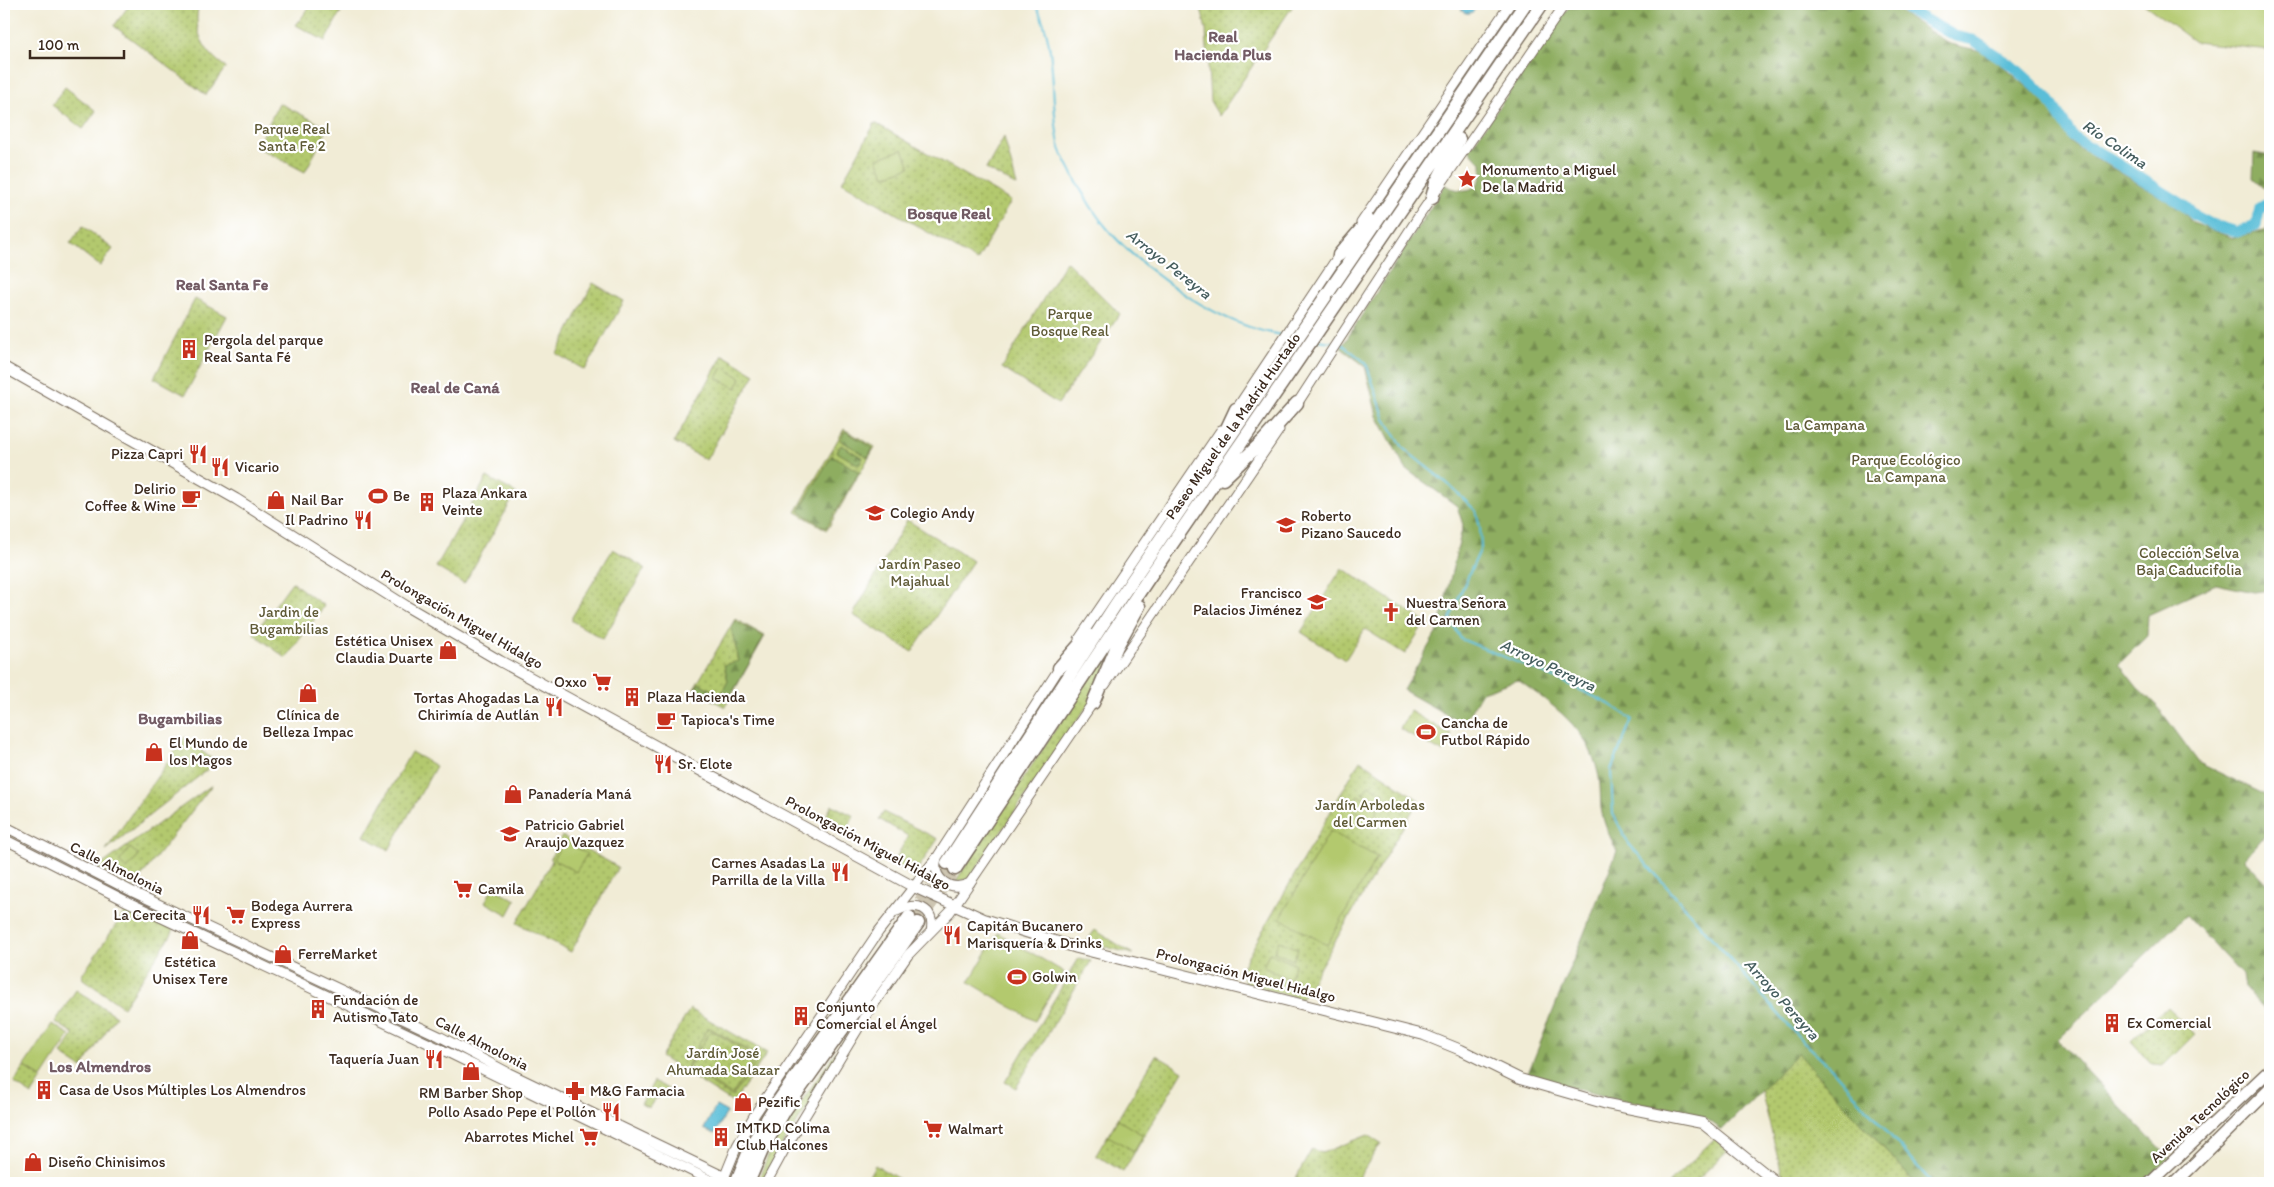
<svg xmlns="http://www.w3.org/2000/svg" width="2274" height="1187" font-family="Itim,sans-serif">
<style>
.green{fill:url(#green-dots);stroke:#777a46}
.forest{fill:url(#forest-firs);stroke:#646c40}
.pitch{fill:#b3c96e;stroke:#777a46;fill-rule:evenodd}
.water{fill:url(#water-ripples);stroke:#4a747b}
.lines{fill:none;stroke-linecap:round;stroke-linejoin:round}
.stream{stroke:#5abed8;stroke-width:2}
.river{stroke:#5abed8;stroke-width:11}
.trunk-tunnel{stroke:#cdc5b1;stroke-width:12;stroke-dasharray:12 6;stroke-linecap:butt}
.tertiary-casing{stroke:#7b6e5e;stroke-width:11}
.secondary-casing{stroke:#7b6e5e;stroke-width:12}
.primary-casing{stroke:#7b6e5e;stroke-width:14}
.trunk-casing{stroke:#7b6e5e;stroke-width:15}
.tertiary{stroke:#fff;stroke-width:9}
.secondary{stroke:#fff;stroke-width:10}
.primary{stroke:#fff;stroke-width:11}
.trunk{stroke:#fff;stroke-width:12}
.labels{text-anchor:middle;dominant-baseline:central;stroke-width:4.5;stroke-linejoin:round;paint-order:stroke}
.park-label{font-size:15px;fill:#5f5a36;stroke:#fff}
.poi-label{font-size:15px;fill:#3b2a1e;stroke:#fff;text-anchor:start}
.street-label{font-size:15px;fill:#3b2a1e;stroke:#fff}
.neighbourhood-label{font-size:16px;font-weight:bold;fill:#725b64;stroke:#fff}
.water-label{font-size:16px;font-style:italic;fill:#465e5f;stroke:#fff}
</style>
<defs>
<pattern id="green-dots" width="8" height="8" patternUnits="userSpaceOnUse" patternTransform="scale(1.25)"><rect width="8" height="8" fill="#b3c96e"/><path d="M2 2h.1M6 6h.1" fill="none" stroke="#93a35a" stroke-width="1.8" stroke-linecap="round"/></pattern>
<pattern id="forest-firs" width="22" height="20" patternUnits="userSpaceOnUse" patternTransform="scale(1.25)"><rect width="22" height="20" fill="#8ead61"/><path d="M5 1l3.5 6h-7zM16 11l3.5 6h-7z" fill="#758d4f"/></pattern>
<pattern id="water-ripples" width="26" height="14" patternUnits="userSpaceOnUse" patternTransform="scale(1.25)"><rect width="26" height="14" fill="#5abed8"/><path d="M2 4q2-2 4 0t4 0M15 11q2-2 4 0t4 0" fill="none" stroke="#4c9baf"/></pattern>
</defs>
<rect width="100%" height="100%" fill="#fff"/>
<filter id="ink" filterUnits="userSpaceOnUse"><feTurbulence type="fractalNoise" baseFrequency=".02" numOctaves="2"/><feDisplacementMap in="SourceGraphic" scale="10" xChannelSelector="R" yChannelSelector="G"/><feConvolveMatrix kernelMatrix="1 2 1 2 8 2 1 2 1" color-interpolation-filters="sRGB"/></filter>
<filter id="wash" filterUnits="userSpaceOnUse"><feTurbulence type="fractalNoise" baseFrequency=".0096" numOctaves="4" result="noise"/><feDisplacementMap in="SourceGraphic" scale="20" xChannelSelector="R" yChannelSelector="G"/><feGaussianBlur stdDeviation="1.12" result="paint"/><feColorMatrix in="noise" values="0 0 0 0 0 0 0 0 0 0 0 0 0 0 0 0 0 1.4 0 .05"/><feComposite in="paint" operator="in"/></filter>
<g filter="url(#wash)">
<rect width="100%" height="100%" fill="#f1ecd6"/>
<!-- green -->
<path class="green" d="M130 4H199C192 30 204 53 226 67L206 95 114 26Z
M312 4H345L325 41 296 25Z
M1200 4H1294L1219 116 1210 101 1206 30Z
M65 87 96 111 83 129 52 105Z
M279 103 328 128 305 172 257 147Z
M875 123 1011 201 977 261 842 182Z
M1004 137 1017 186 986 169Z
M83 226 113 249 100 266 70 243Z
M1066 261 1120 314 1058 404 1002 368Z
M593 283 624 301 585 370 557 354Z
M195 299 227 316 185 395 154 378Z
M723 355 755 374 706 460 674 442Z
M844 429 875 447 827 530 796 512Z
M487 477 516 493 464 584 436 567Z
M907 520 973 561 912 652 853 615Z
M613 549 645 568 603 639 572 621V617Z
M1342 568 1425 622 1405 654 1365 629 1345 660 1301 632Z
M292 582 324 606 286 658 254 634Z
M735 619 765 636 725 707 694 689Z
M1128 619 1092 699 969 879 955 882Z
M185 737 214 761 208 769 106 850Z
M411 752 436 766 389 850 364 836Z
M1360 760 1419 800 1301 999 1245 984 1242 967Z
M212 785 134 886 97 868Z
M832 805 854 816 847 830 825 818Z
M883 812 938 839 914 874 893 864 908 836 879 819Z
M562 836 618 867 571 952 517 923 552 861 550 859Z
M130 909 173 929V932L123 1007 83 979 82 975 126 910Z
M1095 930 1133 954 1086 942Z
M1079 958 1091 961 1016 1088 1005 1082Z
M76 990 116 1016 82 1068 61 1054 74 1034 55 1022Z
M2167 1007 2195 1034 2164 1065 2152 1064 2131 1041Z
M690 1009 767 1053 733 1103 661 1057Z
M848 1035 817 1093 780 1148 764 1183H757L771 1148 786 1123Z
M1798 1052C1836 1097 1876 1139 1915 1183H1790L1783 1178 1761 1090Z
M1156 1055 1183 1071 1123 1172 1096 1155Z
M24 1067 42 1079 32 1095 14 1083Z
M654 1081 671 1091 654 1100 649 1108 641 1104Z
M1368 1135 1381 1143 1355 1183H1293L1312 1149 1322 1153Z
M1715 1138 1727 1151 1694 1183H1669Z
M875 1165 904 1182 903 1183H865Z"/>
<!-- forest -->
<path class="forest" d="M1571 4H1895L1903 14 1950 44 1986 52 2050 106 2071 143 2181 209 2193 223 2233 238 2263 230 2270 226V590L2254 592 2216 584 2148 615 2147 636 2119 664 2137 687 2158 707 2199 763 2270 797V830L2244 859 2270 886V1015L2244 988 2242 975 2186 915 2058 1040 2169 1158 2142 1183H1915C1876 1139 1836 1097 1798 1053L1722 1130 1704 1117 1608 1097 1527 1076 1617 851C1610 837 1603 823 1601 808 1600 796 1601 784 1598 773 1588 728 1554 706 1518 680L1482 692 1463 724 1403 690 1438 630 1463 525 1457 506 1406 469 1377 416 1365 366 1341 348 1445 185C1465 196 1486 190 1481 163L1469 150Z
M2254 153 2270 156V193L2253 178Z
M845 431 873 448 868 457 840 440Z
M841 445 863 458 859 465 837 452Z
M832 455 859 472 826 528 799 511Z
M735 621 764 637 730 697 722 692 728 681 724 665 739 661 731 628Z
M699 683 717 693 713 700 695 689Z"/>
<!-- pitch -->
<path class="pitch" d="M2144 4H2270V50L2195 42Z
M903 149 910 167 885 176 877 159Z
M723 367 741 378 736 388 717 378Z
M1410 711 1451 735 1442 752 1400 729Z
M1369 785 1385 794 1379 804 1363 794Z
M1358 795 1379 808 1372 821 1350 807Z
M1330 831 1377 857 1327 945 1280 918Z
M564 841 587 854 576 872 553 859Z
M130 848 139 855 127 869 119 862Z
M493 888 516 900 508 915 485 902Z
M998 933 1064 972 1035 1021 969 982Z
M1279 941 1298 949 1293 960 1274 952Z
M1269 953 1295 964 1289 979 1263 967Z
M52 1024 70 1035 42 1078 24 1066Z
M710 1028 758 1056V1060L732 1097 686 1068 707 1029ZM711 1030 756 1057 732 1095 688 1067Z
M1118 1120 1143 1135 1134 1151 1108 1136Z"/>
<!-- water -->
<path class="water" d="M1460 4H1476C1476 12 1469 16 1462 11Z
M716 1106 727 1112 715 1134 704 1129Z"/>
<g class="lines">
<!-- stream -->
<path class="stream" d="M1035 4C1060 48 1048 100 1060 148 1063 157 1069 166 1073 175 1083 195 1095 215 1110 232 1150 276 1223 327 1282 335
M1317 340 1332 342
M1339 343 1342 344 1366 363 1385 419 1404 449 1448 484 1476 511 1480 527 1481 548 1460 594 1450 619 1461 639 1560 680 1609 704 1632 719 1611 770 1613 814 1629 844 1804 1043 1831 1068 1932 1183"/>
<!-- river -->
<path class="river" d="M1903 4 1908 10 1955 36 1973 40 2013 66 2048 98 2073 137 2131 172 2182 204 2196 216 2211 224 2237 232 2256 225 2260 208 2270 202"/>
</g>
</g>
<g filter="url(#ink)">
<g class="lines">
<!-- trunk-tunnel -->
<path class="trunk-tunnel" d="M909 916 947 863
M918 923 955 869"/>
<!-- tertiary casing -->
<g class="tertiary-casing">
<path id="tertiary" d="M1361 223 1510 4
M1295 407 1419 216 1565 4
M1233 414 1341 252
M1079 639 1221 430
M1105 685 1279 430
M4 826 135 893 439 1036 509 1073 725 1177 729 1183
M4 839 128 902 451 1054 716 1183
M937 858C931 879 951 893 970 883
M897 911C915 901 936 907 931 931
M722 1183 737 1146 755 1114 879 931 938 856 1062 664
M766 1183 783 1152 867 1014 908 955 950 912 1096 698"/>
</g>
<!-- secondary casing -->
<g class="secondary-casing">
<path id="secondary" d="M4 367 236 499 406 606 500 661 914 887 984 919 1077 948 1424 1035 1461 1050 1520 1079 1607 1104 1702 1123 1777 1183"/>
</g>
<!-- primary casing -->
<g class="primary-casing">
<path id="primary" d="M2150 1183 2270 1070
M2175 1183 2270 1089"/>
</g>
<!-- trunk casing -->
<g class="trunk-casing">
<path id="trunk" d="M1432 198 1436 183 1459 139
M1339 255 1369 220
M1221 441 1236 409
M1223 479 1264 440 1297 403
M1059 668 1088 635
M1093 703 1117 646 1139 606
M947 863 1116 604 1525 4
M955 869 1148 579 1542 4
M736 1183 752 1144 775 1106 909 917
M748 1183 763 1148 785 1110 918 923"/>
</g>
<!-- tertiary -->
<use href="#tertiary" class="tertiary"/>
<!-- secondary -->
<use href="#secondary" class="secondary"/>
<!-- primary -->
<use href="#primary" class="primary"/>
<!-- trunk -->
<use href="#trunk" class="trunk"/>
</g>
</g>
<!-- icons -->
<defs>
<g id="sight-bare" transform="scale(1.5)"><path d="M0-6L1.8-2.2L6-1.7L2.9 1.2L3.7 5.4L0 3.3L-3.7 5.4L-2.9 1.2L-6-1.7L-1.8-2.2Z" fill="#c8321e" stroke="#fff" stroke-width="2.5" paint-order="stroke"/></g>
<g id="building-bare" transform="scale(1.5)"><path d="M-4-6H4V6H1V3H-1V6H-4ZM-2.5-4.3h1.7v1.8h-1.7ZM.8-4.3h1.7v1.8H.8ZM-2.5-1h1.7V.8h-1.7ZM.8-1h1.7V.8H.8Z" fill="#c8321e" stroke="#fff" stroke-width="2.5" paint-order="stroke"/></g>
<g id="restaurant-bare" transform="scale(1.5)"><path d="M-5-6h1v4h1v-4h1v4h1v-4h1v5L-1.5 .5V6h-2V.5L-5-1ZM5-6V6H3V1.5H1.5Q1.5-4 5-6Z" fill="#c8321e" stroke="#fff" stroke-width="2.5" paint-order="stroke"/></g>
<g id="stadium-bare" transform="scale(1.5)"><path d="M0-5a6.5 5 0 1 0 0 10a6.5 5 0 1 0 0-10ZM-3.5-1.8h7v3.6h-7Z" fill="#c8321e" stroke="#fff" stroke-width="2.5" paint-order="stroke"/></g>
<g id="cafe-bare" transform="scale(1.5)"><path d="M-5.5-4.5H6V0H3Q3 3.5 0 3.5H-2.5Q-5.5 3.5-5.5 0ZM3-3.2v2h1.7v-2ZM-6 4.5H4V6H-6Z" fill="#c8321e" stroke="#fff" stroke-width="2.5" paint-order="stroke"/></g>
<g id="shop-bare" transform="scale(1.5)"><path d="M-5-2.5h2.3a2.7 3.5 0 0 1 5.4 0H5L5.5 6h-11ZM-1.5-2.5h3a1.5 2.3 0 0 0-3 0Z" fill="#c8321e" stroke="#fff" stroke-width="2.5" paint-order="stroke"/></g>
<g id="school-bare" transform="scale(1.5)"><path d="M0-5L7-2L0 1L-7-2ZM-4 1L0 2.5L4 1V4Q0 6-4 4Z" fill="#c8321e" stroke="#fff" stroke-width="2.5" paint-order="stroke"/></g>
<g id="church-bare" transform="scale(1.5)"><path d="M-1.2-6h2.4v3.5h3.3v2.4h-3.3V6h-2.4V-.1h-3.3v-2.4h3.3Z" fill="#c8321e" stroke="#fff" stroke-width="2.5" paint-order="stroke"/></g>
<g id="supermarket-bare" transform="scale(1.5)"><path d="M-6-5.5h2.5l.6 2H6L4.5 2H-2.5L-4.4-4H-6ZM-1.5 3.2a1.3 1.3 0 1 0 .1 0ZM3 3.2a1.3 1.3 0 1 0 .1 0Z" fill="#c8321e" stroke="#fff" stroke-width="2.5" paint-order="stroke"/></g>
<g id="pharmacy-bare" transform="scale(1.5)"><path d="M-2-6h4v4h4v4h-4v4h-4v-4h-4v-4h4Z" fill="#c8321e" stroke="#fff" stroke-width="2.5" paint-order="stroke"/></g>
</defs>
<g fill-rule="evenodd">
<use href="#sight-bare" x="1467" y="179"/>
<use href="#building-bare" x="189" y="349"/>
<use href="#restaurant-bare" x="198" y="454"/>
<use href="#restaurant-bare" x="220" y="467"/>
<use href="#stadium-bare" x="378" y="496"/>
<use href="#cafe-bare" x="191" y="498"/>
<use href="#shop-bare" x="276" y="500"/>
<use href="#building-bare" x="427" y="502"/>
<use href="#school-bare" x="875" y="513"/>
<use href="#restaurant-bare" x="363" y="520"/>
<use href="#school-bare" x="1286" y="525"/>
<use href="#school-bare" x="1317" y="602"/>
<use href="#church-bare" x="1391" y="612"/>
<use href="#shop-bare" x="448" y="650"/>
<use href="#supermarket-bare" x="602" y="682"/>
<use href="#shop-bare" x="308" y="693"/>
<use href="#building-bare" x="632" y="697"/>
<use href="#restaurant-bare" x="554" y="707"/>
<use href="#cafe-bare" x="666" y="720"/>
<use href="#stadium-bare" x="1426" y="732"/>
<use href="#shop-bare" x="154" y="752"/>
<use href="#restaurant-bare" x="663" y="764"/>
<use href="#shop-bare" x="513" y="794"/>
<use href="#school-bare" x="510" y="834"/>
<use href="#restaurant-bare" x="840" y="872"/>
<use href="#supermarket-bare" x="463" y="889"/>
<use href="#restaurant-bare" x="201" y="915"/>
<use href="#supermarket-bare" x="236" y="915"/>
<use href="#restaurant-bare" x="952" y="935"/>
<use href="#shop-bare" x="190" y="940"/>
<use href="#shop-bare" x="283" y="954"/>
<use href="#stadium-bare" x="1017" y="977"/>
<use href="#building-bare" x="318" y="1009"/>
<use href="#building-bare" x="801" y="1016"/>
<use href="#building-bare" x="2112" y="1023"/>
<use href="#restaurant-bare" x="434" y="1059"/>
<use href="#shop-bare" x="471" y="1071"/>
<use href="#building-bare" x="44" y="1090"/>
<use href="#pharmacy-bare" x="575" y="1091"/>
<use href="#shop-bare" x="743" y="1102"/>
<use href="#restaurant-bare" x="611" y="1112"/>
<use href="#supermarket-bare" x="933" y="1129"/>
<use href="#supermarket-bare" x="589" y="1137"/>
<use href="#building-bare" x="721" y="1137"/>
<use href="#shop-bare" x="33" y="1162"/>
</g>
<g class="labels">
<!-- park labels -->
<g class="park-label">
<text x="292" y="129">Parque Real<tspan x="292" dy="17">Santa Fe 2</tspan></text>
<text x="1070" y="314">Parque<tspan x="1070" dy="17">Bosque Real</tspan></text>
<text x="1825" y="425">La Campana</text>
<text x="1906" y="460">Parque Ecológico<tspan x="1906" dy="17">La Campana</tspan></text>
<text x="2189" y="553">Colección Selva<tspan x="2189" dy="17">Baja Caducifolia</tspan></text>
<text x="920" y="564">Jardín Paseo<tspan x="920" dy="17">Majahual</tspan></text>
<text x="289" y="612">Jardin de<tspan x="289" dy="17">Bugambilias</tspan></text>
<text x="1370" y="805">Jardín Arboledas<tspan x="1370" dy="17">del Carmen</tspan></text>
<text x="723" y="1053">Jardín José<tspan x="723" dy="17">Ahumada Salazar</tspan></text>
</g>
<!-- poi labels -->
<g class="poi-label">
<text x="1482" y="170">Monumento a Miguel<tspan x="1482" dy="17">De la Madrid</tspan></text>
<text x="204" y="340">Pergola del parque<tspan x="204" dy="17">Real Santa Fé</tspan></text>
<text x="183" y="454" text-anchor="end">Pizza Capri</text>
<text x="235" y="467">Vicario</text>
<text x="176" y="489" text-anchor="end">Delirio<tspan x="176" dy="17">Coffee &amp; Wine</tspan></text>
<text x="442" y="493">Plaza Ankara<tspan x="442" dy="17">Veinte</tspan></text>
<text x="393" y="496">Be</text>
<text x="291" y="500">Nail Bar</text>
<text x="890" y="513">Colegio Andy</text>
<text x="1301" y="516">Roberto<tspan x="1301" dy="17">Pizano Saucedo</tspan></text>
<text x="348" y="520" text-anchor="end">Il Padrino</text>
<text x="1302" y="593" text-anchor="end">Francisco<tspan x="1302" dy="17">Palacios Jiménez</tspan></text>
<text x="1406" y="603">Nuestra Señora<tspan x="1406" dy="17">del Carmen</tspan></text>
<text x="433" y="641" text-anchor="end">Estética Unisex<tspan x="433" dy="17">Claudia Duarte</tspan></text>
<text x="587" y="682" text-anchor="end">Oxxo</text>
<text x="647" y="697">Plaza Hacienda</text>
<text x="539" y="698" text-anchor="end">Tortas Ahogadas La<tspan x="539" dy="17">Chirimía de Autlán</tspan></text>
<text x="308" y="715" text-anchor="middle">Clínica de<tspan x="308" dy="17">Belleza Impac</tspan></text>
<text x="681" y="720">Tapioca's Time</text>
<text x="1441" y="723">Cancha de<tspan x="1441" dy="17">Futbol Rápido</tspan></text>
<text x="169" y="743">El Mundo de<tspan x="169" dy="17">los Magos</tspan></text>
<text x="678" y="764">Sr. Elote</text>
<text x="528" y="794">Panadería Maná</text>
<text x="525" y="825">Patricio Gabriel<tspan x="525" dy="17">Araujo Vazquez</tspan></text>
<text x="825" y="863" text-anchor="end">Carnes Asadas La<tspan x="825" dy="17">Parrilla de la Villa</tspan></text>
<text x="478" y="889">Camila</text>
<text x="251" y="906">Bodega Aurrera<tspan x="251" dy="17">Express</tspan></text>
<text x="186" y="915" text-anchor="end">La Cerecita</text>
<text x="967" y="926">Capitán Bucanero<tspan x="967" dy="17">Marisquería &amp; Drinks</tspan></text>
<text x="298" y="954">FerreMarket</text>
<text x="190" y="962" text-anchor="middle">Estética<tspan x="190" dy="17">Unisex Tere</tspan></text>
<text x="1032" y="977">Golwin</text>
<text x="333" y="1000">Fundación de<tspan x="333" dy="17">Autismo Tato</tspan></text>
<text x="816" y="1007">Conjunto<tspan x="816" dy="17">Comercial el Ángel</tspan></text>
<text x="2127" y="1023">Ex Comercial</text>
<text x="419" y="1059" text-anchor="end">Taquería Juan</text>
<text x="59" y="1090">Casa de Usos Múltiples Los Almendros</text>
<text x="590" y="1091">M&amp;G Farmacia</text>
<text x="471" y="1093" text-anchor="middle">RM Barber Shop</text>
<text x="758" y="1102">Pezific</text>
<text x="596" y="1112" text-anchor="end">Pollo Asado Pepe el Pollón</text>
<text x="736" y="1128">IMTKD Colima<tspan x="736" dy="17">Club Halcones</tspan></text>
<text x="948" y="1129">Walmart</text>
<text x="574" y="1137" text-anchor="end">Abarrotes Michel</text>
<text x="48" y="1162">Diseño Chinisimos</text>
</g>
<!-- street labels -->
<g class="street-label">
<text transform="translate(1233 426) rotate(-55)">Paseo Miguel de la Madrid Hurtado</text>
<text transform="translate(462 619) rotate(30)">Prolongación Miguel Hidalgo</text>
<text transform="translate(868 843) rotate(28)">Prolongación Miguel Hidalgo</text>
<text transform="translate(117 868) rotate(26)">Calle Almolonia</text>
<text transform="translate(1246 975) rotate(14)">Prolongación Miguel Hidalgo</text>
<text transform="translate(482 1043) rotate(27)">Calle Almolonia</text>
<text transform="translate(2200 1116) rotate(-43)">Avenida Tecnológico</text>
</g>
<!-- neighbourhood labels -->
<g class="neighbourhood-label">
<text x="1223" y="36">Real<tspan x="1223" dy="18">Hacienda Plus</tspan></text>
<text x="949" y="213">Bosque Real</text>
<text x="222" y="284">Real Santa Fe</text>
<text x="455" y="387">Real de Caná</text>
<text x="180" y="718">Bugambilias</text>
<text x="100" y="1066">Los Almendros</text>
</g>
<!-- water labels -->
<g class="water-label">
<text transform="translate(2115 144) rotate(34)">Río Colima</text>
<text transform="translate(1169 264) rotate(38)">Arroyo Pereyra</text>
<text transform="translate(1548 665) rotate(25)">Arroyo Pereyra</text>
<text transform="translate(1782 999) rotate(48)">Arroyo Pereyra</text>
</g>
</g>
<!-- margin -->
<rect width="2274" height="1187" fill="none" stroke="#fff" stroke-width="20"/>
<!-- scale -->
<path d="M30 50v8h94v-8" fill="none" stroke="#3b2a1e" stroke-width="2.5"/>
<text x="38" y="50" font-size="15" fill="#3b2a1e" stroke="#ffffff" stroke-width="4" paint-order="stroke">100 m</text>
</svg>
